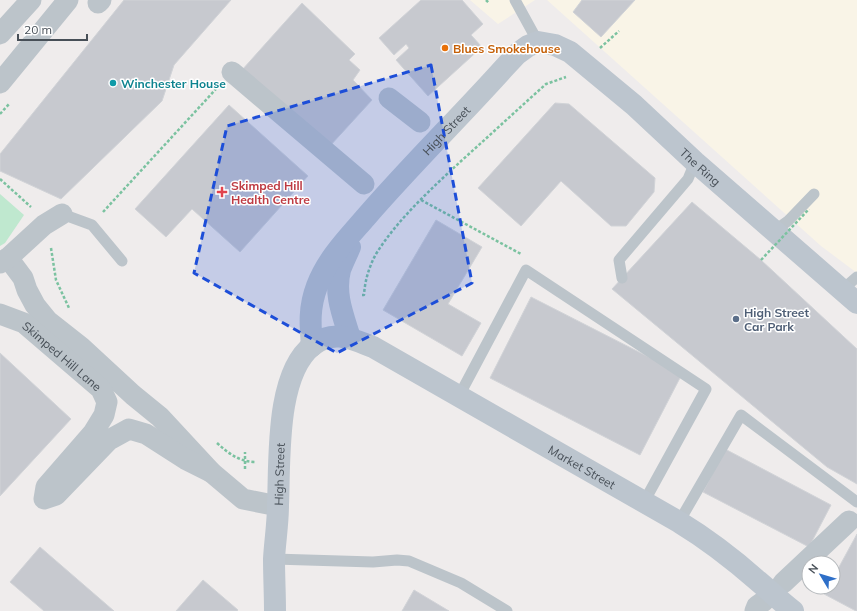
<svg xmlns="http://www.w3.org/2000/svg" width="857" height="611" font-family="Mulish,sans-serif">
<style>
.commercial{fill:#f9f4e7}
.green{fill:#bfe8cf}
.building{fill:#c7c9cf;stroke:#d1d3d7}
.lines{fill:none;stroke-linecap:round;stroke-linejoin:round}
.path{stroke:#7bc2a0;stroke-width:2.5;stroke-dasharray:3 2;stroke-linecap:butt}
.lane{stroke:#bcc4ca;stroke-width:11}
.street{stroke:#bcc4ca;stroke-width:21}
.secondary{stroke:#bcc5ce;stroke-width:22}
.path-bridge{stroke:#7bc2a0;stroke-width:2.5;stroke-dasharray:3 2;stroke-linecap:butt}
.marked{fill:#1d4ed8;fill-opacity:0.2;stroke:#1d4ed8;stroke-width:3;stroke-dasharray:8 5;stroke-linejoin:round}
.food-dot{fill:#e8710a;stroke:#fff;stroke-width:1.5}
.culture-dot{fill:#0f9aa8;stroke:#fff;stroke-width:1.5}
.health-dot{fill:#e0444e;stroke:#fff;stroke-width:1.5}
.service-dot{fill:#5c6f8a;stroke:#fff;stroke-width:1.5}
.labels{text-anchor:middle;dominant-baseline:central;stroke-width:3;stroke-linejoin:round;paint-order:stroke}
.food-label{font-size:12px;font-weight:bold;fill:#c56008;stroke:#fff;text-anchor:start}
.culture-label{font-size:12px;font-weight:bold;fill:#0d838f;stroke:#fff;text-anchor:start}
.street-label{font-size:12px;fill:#474f57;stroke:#fff}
.health-label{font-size:12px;font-weight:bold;fill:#be3a42;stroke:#fff;text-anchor:start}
.service-label{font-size:12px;font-weight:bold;fill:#4e5e75;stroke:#fff;text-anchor:start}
</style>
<rect width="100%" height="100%" fill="#efecec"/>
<!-- commercial -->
<path class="commercial" d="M470 0H535L498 24Z
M547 0H857V273L821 246Z"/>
<!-- green -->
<path class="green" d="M0 194 24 215 5 243 0 246Z"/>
<!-- building -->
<path class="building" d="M124 0H231L174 65 162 101 61 199 0 171V154Z
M421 0H462L483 24 471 35 482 47 428 96 396 60 409 48 406 44 394 55 379 38Z
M582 0H635L601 37 573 12Z
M302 3 355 54 349 60 360 70 353 80 372 100 329 147 242 70Z
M555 103 569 104 655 178 654 192 626 226H611L561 181 521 226 478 188Z
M229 105 308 176 240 252 192 209 166 237 135 209Z
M692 202 761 260 857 349V484L827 467 612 289Z
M436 220 482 247 448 304 481 323 462 356 383 310Z
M531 297 682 374 640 455 490 378Z
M0 353 71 419 0 496Z
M725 449 831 505 809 547 703 492Z
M857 534V611H856L824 594 828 587H833V578Z
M40 547 114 611H44L10 582Z
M203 580 238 610 237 611H176Z
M414 590 449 611H402Z"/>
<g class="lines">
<!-- path -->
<path class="path" d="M486 0 489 3
M600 48 619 31
M0 114 9 104
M0 179 31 207
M421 200 521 254
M103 212 216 89
M51 248 56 280 69 308
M362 295H364C365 280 369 267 376 254 397 220 431 189 460 162 489 136 517 110 546 84L566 77
M217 443C229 454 240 462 256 462
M245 469V452"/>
<!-- lane -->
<path class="lane" d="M515 0 538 42
M62 214 92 225 122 261
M774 231 788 221 814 194
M622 278 619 260 688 179 695 162
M842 290 857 277
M459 396 526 270 706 389 644 502
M679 522 741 415 857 502
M274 559 373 562 397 560 409 561 461 583 507 611"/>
<!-- street -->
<g class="street">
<path d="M98 3 101 0"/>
<path d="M0 34 31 0"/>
<path d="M232 72 364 184"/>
<path d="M0 83 68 0"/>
<path d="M389 98 420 122"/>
<path d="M8 258 23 278 27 290 35 305 48 321 81 347 133 395 160 417 211 472 243 499 278 506"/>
<path d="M0 263 8 258 44 225 62 214"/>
<path id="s1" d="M0 314 24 323 101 389 107 402 104 415 93 433 46 487 44 499 56 495 109 440 129 429 146 434 185 459 211 472"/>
<path d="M783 583 849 521"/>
<path d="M755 611 757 606 764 601"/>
</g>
<!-- secondary -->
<g class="secondary">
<path d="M350 338C343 315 334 294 340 270 343 262 347 254 350 247"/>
<path id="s2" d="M312 346C310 324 309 307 317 286 327 259 348 238 366 217 410 166 459 118 504 68L517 54 528 46 538 42 555 45 570 52 634 105 695 162 857 303"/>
<path id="s3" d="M275 611C275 594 274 576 274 559 275 541 278 523 278 505 280 461 275 374 313 345 334 329 352 339 373 347L679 522C707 539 733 559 758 581 770 591 780 601 793 611"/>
</g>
<!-- path-bridge -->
<path class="path-bridge" d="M761 260 809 209"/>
</g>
<!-- marked area -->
<path class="marked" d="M431 65 472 283 337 353 194 273 227 126Z"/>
<!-- markers -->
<circle class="food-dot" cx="445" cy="48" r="4"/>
<circle class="culture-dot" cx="113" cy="83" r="4"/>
<path class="health-dot" d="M220 186h4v4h4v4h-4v4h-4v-4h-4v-4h4z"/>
<circle class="service-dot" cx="736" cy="319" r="4"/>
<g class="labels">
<!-- food labels -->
<g class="food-label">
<text x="453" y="48">Blues Smokehouse</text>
</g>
<!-- culture labels -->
<g class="culture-label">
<text x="121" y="83">Winchester House</text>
</g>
<!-- street labels -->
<g class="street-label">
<text stroke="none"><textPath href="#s2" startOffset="264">High Street</textPath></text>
<text stroke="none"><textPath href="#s2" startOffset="600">The Ring</textPath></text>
<text stroke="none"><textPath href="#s1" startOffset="76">Skimped Hill Lane</textPath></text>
<text stroke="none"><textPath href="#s3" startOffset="579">Market Street</textPath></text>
<text stroke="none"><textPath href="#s3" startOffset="137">High Street</textPath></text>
</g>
<!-- health labels -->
<g class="health-label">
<text x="231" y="185">Skimped Hill<tspan x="231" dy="14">Health Centre</tspan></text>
</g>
<!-- service labels -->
<g class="service-label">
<text x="744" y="312">High Street<tspan x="744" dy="14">Car Park</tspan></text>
</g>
</g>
<!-- north arrow -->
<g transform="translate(821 575) rotate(308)"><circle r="19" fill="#ffffff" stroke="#b5b9bc"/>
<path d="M0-3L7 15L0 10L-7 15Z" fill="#2e6fc8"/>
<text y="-6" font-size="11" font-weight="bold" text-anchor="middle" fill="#474f57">N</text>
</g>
<!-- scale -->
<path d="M18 34v6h69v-6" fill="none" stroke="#474f57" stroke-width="2"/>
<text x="24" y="34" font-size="12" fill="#474f57" stroke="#ffffff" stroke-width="3" paint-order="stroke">20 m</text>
</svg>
